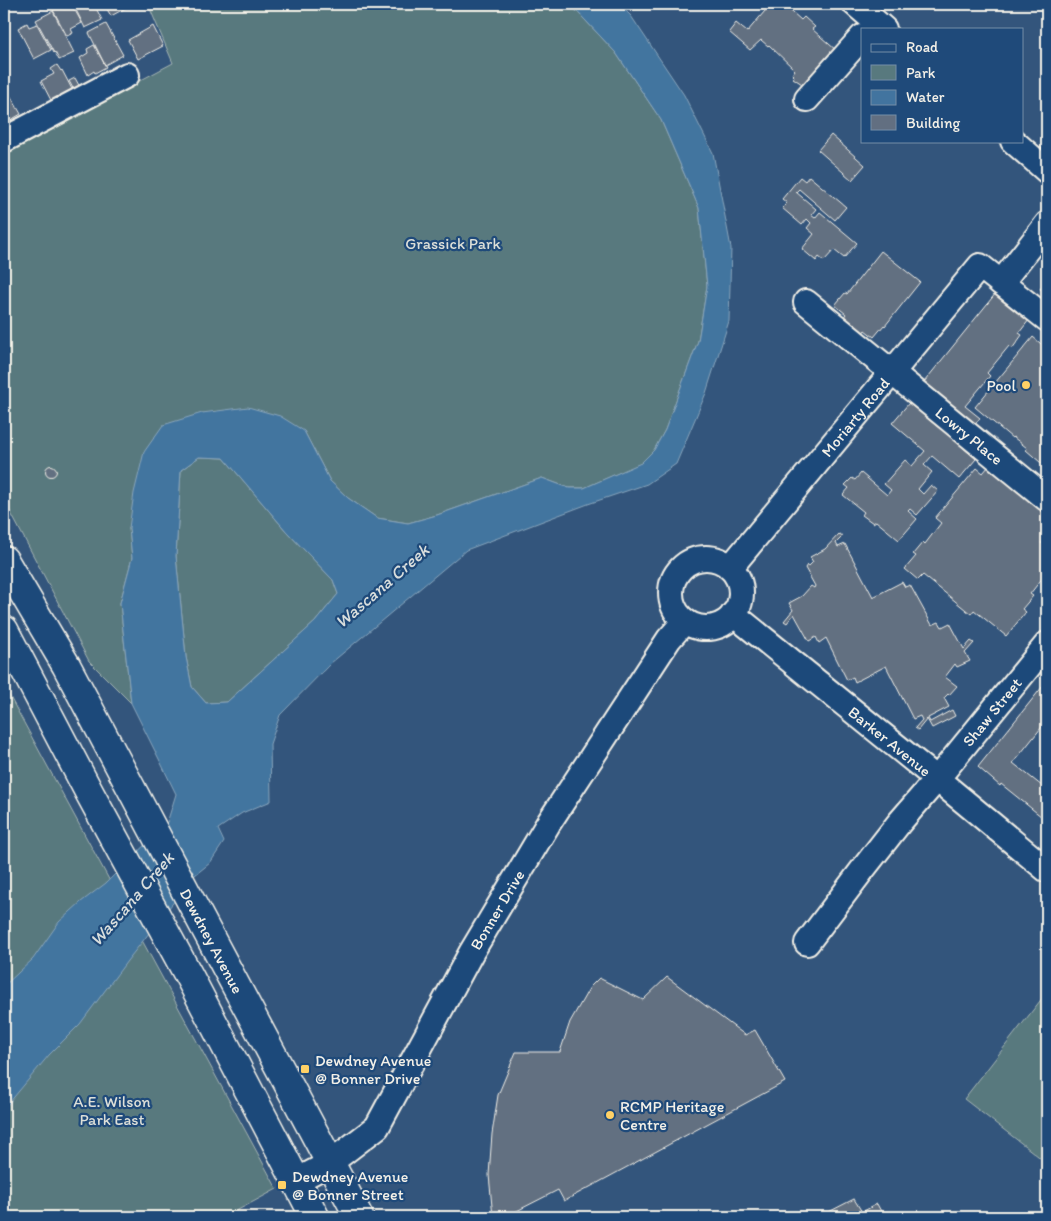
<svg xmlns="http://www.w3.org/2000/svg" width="1051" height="1221" font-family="Itim,sans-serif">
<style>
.green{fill:#58797e;stroke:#a6b5b3}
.water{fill:#42749f;stroke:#89a6bc;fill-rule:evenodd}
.building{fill:#626f81;stroke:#f4f1e8}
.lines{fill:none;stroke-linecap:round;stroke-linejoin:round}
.minor-casing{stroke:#f4f1e8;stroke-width:28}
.major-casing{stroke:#f4f1e8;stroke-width:31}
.minor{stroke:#1f4a7a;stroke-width:24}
.major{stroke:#1f4a7a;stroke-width:28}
.poi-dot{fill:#ffd166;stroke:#1f4a7a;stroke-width:2}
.labels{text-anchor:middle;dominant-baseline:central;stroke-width:4.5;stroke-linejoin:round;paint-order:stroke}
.park-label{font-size:16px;fill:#dddfd8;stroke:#1f4a7a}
.poi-label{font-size:16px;fill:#f4f1e8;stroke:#1f4a7a;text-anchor:start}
.street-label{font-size:16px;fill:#f4f1e8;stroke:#1f4a7a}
.water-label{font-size:18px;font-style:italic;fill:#d9dedd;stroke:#1f4a7a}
</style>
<rect width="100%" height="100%" fill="#33557c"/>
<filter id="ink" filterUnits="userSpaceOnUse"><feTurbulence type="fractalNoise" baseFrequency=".02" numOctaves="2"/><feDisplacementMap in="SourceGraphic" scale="10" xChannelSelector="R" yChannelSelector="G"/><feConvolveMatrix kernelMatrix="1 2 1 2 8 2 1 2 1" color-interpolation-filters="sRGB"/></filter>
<g filter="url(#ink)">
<!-- green -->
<path class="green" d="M148 4H570L616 53 661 120 699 208 707 286 698 341 665 430 654 450 642 463 584 488H569L542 478 437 515 408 523 377 518 348 498 330 481 304 431 202 413 129 528 132 558 120 603 131 703 89 661 4 500V153L173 63Z
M199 457 224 458 287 532 333 580 338 594 315 622 227 702 206 703 192 687 186 657 176 556 181 470Z
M4 686 277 1189 225 1217H4Z
M1047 992V1163L964 1099Z"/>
<!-- water -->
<path class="water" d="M570 4H619L631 16 684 95 713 153 731 248 729 321 706 393 676 464 647 484 588 504 466 550 331 663 280 715 270 744 271 801 242 813 218 829 224 842 210 863 195 875 127 961 80 1024 49 1055 4 1109V986L33 959 59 922 81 902 106 883 167 823 176 794 159 759 131 703 120 603 132 558 129 528 134 493 144 452 163 425 202 413 248 407 280 416 304 431 330 481 348 498 377 518 408 523 437 515 542 478 569 488H584L641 463 654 450 665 430 698 341 707 286 699 208 661 120 616 53ZM199 457 224 458 287 532 333 580 338 594 315 622 227 702 206 703 192 687 186 657 176 556 181 470Z"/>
<!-- building -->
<path class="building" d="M73 4H94L102 20 85 28Z
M104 4H133L111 16Z
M771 4H783L801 20 804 17 815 27 812 29 837 51 805 86 793 78 794 76 792 74 795 70 769 45 768 46 761 40 750 50 729 32 736 23 747 32Z
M62 5 64 9 72 5 82 23 71 29 73 33 67 36 53 10Z
M53 11 74 53 59 60 55 52 54 53 36 20Z
M27 23 29 27 37 24 51 50 34 59 18 28Z
M106 24 123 55 105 65 89 33Z
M153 26 163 46 138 59 128 40Z
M94 45 106 67 95 73 94 71 88 75 80 58 88 53 87 49Z
M4 56 8 64 4 67Z
M57 65 61 71 62 70 74 93 53 104 41 81 54 74 51 69Z
M75 78 81 89 75 92 69 81Z
M10 95 21 114 4 124V98Z
M831 135 865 165 852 180 818 150Z
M809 176 846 207 835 220 799 189 796 192 816 209 811 215 815 218 820 212 857 243 844 258 834 250 824 261 819 257 816 261 802 249 814 234 807 228 811 223 807 219 802 225 782 208 787 203 782 199 800 177 805 181Z
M881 251 920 282 885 326 884 325 874 337 865 330 860 337 840 322 846 314 835 305 845 293 847 294Z
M1047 280V294L1040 289Z
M996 293 1029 320 1019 333 1022 335 1012 349 1009 346 987 373 990 376 965 406 980 418 971 429 920 387Z
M1033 337 1047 349V468L1026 450 1027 448 1013 437 1012 438 975 407Z
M909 403 939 428 942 425 949 430 946 433 976 459 959 479 932 456 924 465 932 472 918 489 923 494 931 485 938 491 917 515 910 509 908 511 917 519 899 540 876 521 873 523 862 515 864 512 843 495 849 488 845 485 852 478 855 480 861 473 887 495 891 490 884 484 905 460 912 466 925 451 892 423Z
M994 460 1047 505V535L1041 543 1047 548V572L1030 594 1033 596 1022 609 1026 612 1006 636 974 610 971 614 923 575 918 580 905 569 916 556 913 554 923 542 925 544 941 523 935 518 977 468 983 473Z
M45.5 471a5.5 5.5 0 1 1 11 0a5.5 5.5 0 1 1-11 0Z
M839 534 843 536 836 543 838 547 845 544 873 597 902 582 905 587 910 585 932 625 939 622 942 627 950 623 964 649 971 641 974 643 965 653 970 661 957 667 955 664 945 677 957 686 949 695 948 694 944 698 949 707 928 718 930 722 952 710 955 716 932 728 927 719 918 730 915 728 922 720 920 716 913 719 886 666 855 682 853 677 847 680 826 638 819 643 816 637 809 641 794 614 787 623 784 621 793 610 789 603 802 596 811 586 814 588 815 586 805 568 807 565 808 567 813 562 810 557 825 549Z
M1047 681V725L1045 723 1013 763 1047 790V821L1001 784 1000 786 978 767Z
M667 977 745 1035 755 1030 785 1082 564 1201 558 1190 505 1217H493L489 1175 492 1134 498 1095 516 1052H560L570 1022 590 987 599 978 643 1000Z
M854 1199 862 1212 877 1204 884 1217H819Z"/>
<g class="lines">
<!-- minor casing -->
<g class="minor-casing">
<g id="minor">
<path d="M855 4 884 29"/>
<path d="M807 99 862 37"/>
<path d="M4 140 127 75"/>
<path d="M1013 141 1047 171"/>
<path d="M1001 283 1047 224"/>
<path id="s1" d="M806 302 1047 499"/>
<circle cx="706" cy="593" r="35"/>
<path id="s2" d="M730 568 980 266 1047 319"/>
<path id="s3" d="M733 614 937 779 1047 870"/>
<path id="s4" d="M807 943 863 869 899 823 937 779 1047 644"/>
<path id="s5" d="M296 1181 330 1163 377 1127 471 953 548 824 669 639 685 621"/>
</g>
</g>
<!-- major casing -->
<g class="major-casing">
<g id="major">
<path id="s6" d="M4 560 66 665 195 909 359 1217"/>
<path d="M4 630 89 792 190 978 315 1217"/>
</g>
</g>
<!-- minor -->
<use href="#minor" class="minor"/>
<!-- major -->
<use href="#major" class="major"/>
</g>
</g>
<!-- markers -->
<g class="poi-dot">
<circle cx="1026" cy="385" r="5"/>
<rect x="300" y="1064" width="10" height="10" rx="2.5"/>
<circle cx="610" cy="1115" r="5"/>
<rect x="277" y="1180" width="10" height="10" rx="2.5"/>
</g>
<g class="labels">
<!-- park labels -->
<g class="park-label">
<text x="453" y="243">Grassick Park</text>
<text x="112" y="1101">A.E. Wilson<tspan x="112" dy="18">Park East</tspan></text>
</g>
<!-- poi labels -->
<g class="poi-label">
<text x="1016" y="385" text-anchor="end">Pool</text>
<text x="315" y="1060">Dewdney Avenue<tspan x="315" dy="18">@ Bonner Drive</tspan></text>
<text x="620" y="1106">RCMP Heritage<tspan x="620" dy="18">Centre</tspan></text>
<text x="292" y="1176">Dewdney Avenue<tspan x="292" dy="18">@ Bonner Street</tspan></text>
</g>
<!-- street labels -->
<g class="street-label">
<text stroke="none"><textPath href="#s2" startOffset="196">Moriarty Road</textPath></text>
<text stroke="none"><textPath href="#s1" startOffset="211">Lowry Place</textPath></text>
<text stroke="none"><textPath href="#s4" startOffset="296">Shaw Street</textPath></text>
<text stroke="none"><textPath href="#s3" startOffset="202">Barker Avenue</textPath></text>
<text stroke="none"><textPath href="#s5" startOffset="346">Bonner Drive</textPath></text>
<text stroke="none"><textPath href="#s6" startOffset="434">Dewdney Avenue</textPath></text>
</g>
<!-- water labels -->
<g class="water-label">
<text transform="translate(382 586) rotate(-41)">Wascana Creek</text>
<text transform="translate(132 899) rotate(-49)">Wascana Creek</text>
</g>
</g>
<!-- margin -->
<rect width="1051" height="1221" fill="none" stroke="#1f4a7a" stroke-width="20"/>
<rect x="10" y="10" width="1031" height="1201" fill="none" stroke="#f4f1e8" stroke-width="2" filter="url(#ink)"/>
<!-- legend -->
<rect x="861" y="28" width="162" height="115" fill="#1f4a7a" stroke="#748da6"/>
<rect x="871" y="44" width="25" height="8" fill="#1f4a7a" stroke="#748da6"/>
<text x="906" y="52" font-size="15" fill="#f4f1e8">Road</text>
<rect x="871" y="65" width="25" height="15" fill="#58797e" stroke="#748da6"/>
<text x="906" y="78" font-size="15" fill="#f4f1e8">Park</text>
<rect x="871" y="90" width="25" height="15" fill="#42749f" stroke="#748da6"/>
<text x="906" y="102" font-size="15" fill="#f4f1e8">Water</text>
<rect x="871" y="115" width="25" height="15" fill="#626f81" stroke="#748da6"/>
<text x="906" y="128" font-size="15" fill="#f4f1e8">Building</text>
</svg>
